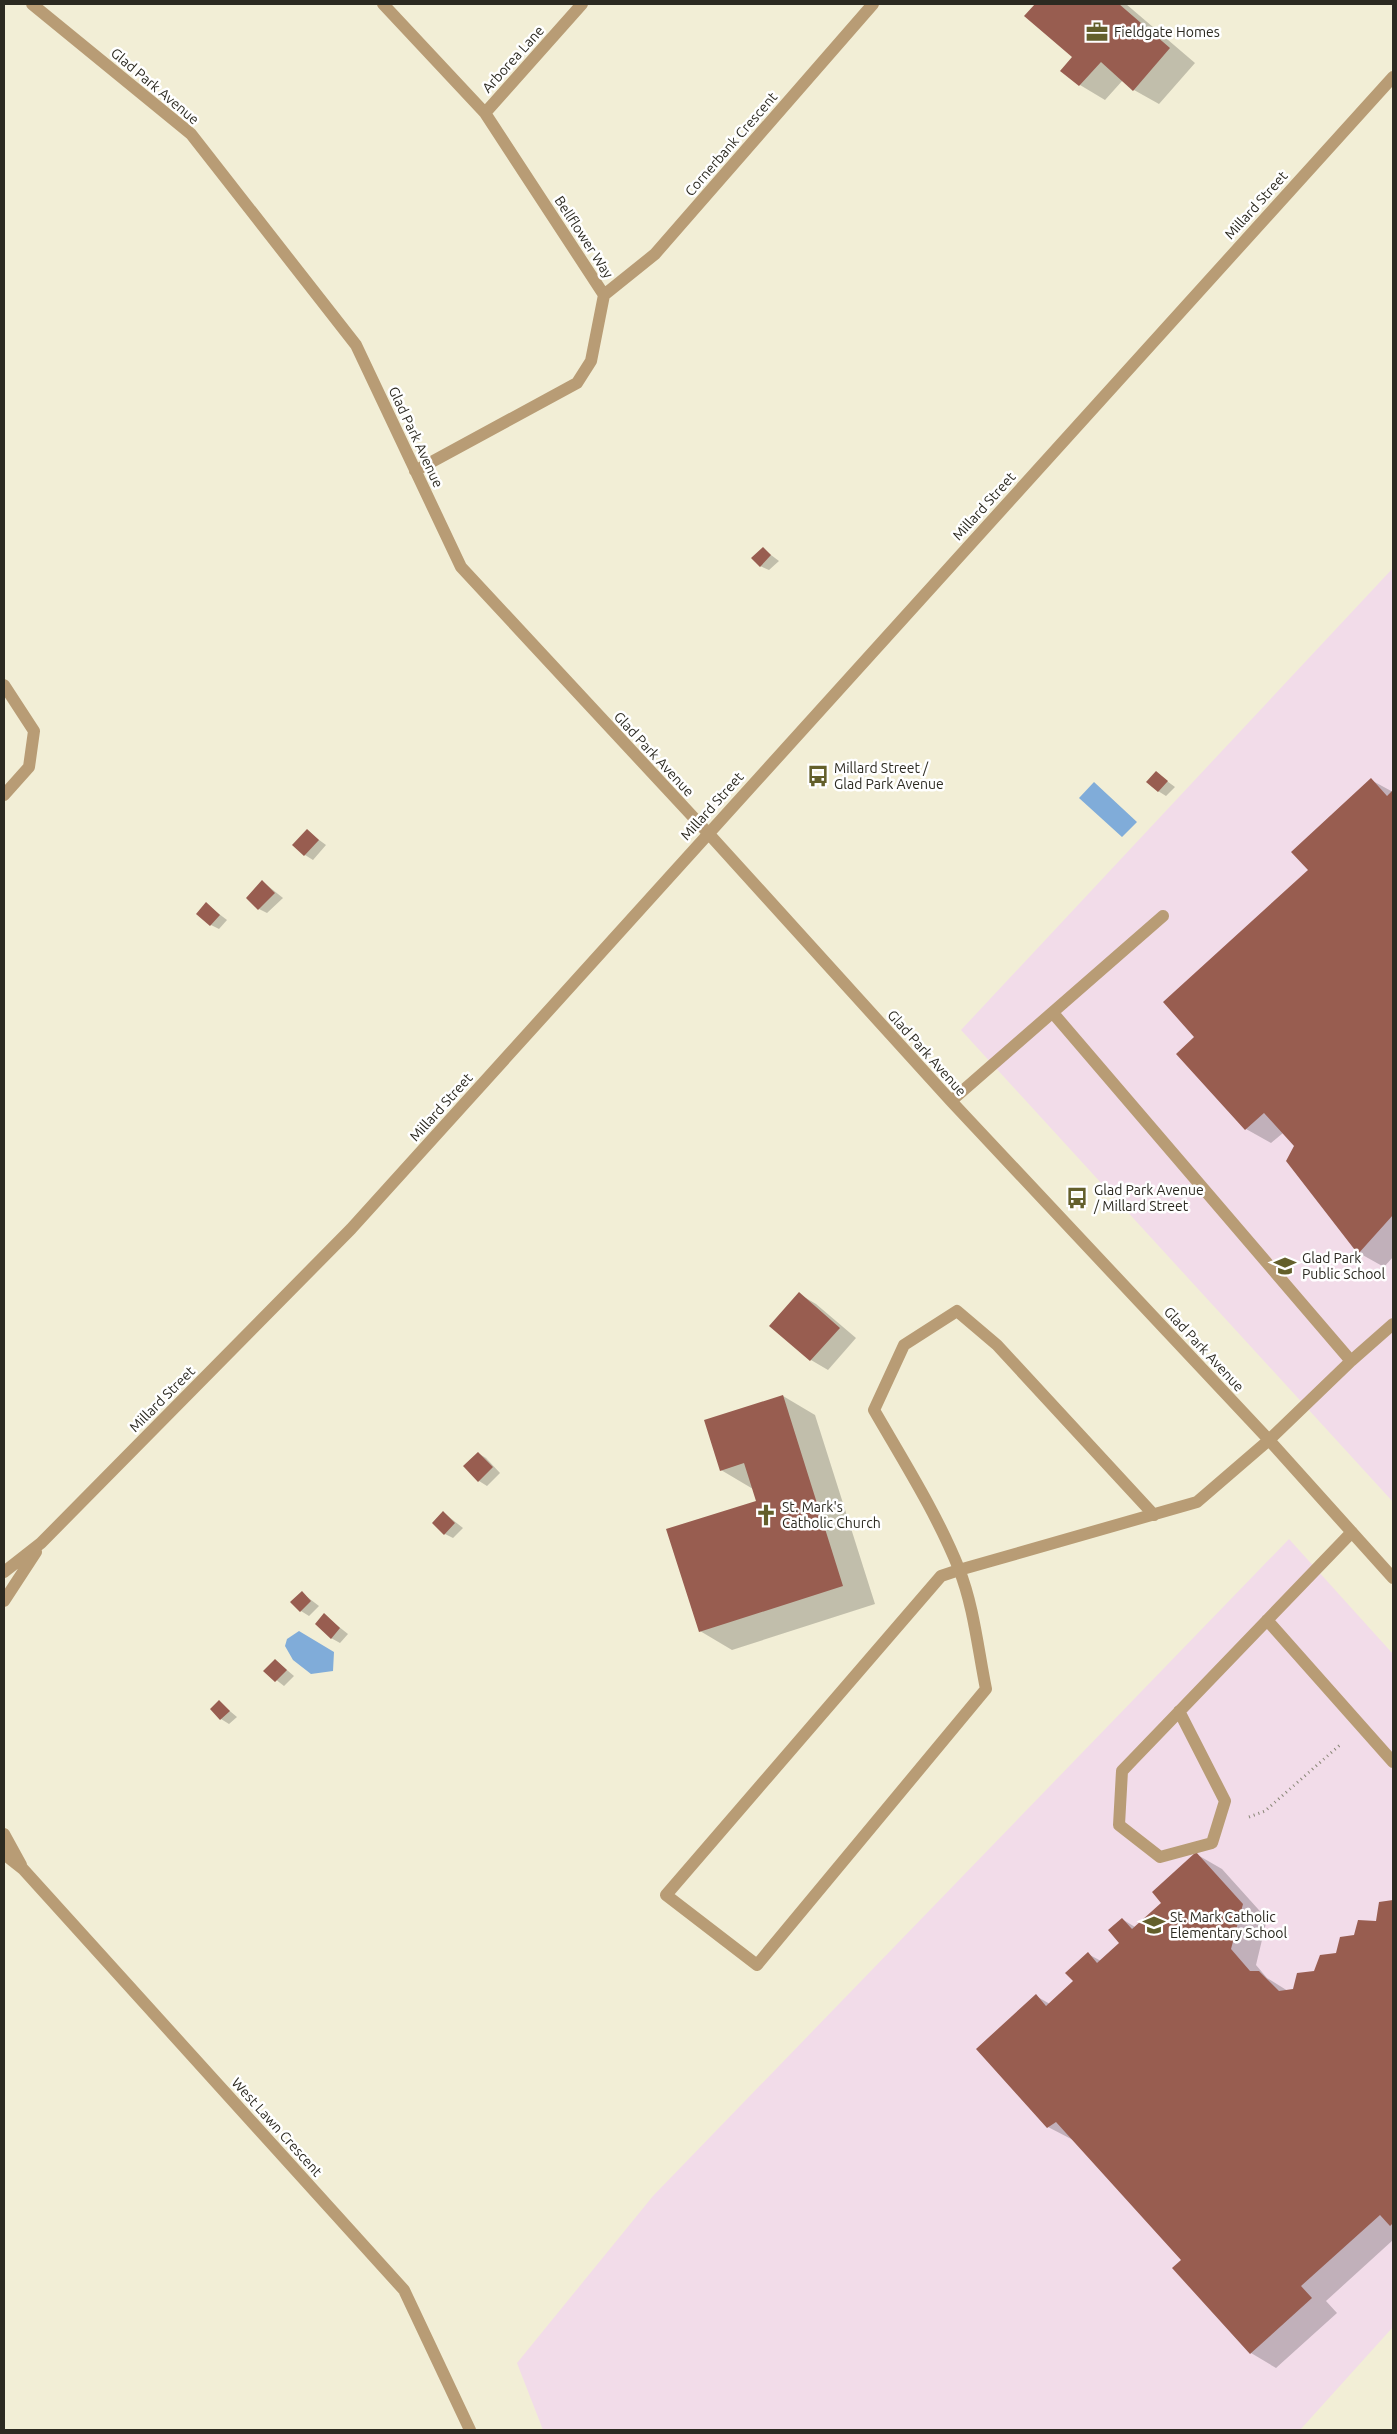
<svg xmlns="http://www.w3.org/2000/svg" width="1397" height="2434" font-family="Ubuntu,sans-serif">
<style>
.education{fill:#f2dce9}
.water{fill:#80acd9}
.shadow{fill:#0003}
.building{fill:#985d50}
.lines{fill:none;stroke-linecap:round;stroke-linejoin:round}
.path{stroke:#898676;stroke-width:3;stroke-dasharray:1 4;stroke-linecap:butt}
.minor{stroke:#b89c75;stroke-width:12}
.labels{text-anchor:middle;dominant-baseline:central;stroke-width:5;stroke-linejoin:round;paint-order:stroke}
.poi-label{font-size:14px;fill:#2c2a21;stroke:#fff;text-anchor:start}
.street-label{font-size:14px;fill:#2c2a21;stroke:#fff}
</style>
<rect width="100%" height="100%" fill="#f2eed6"/>
<!-- education -->
<path class="education" d="M1393 568V1502L961 1030Z
M1289 1539 1393 1654V2327L1300 2430H543L517 2363 653 2196Z"/>
<!-- water -->
<path class="water" d="M1094 782 1137 822 1122 837 1079 798Z
M299 1631 334 1652 333 1671 311 1674 293 1660 285 1646 287 1639Z"/>
<!-- shadow -->
<path class="shadow" d="M1036 4H1126L1195 63 1159 104 1134 90 1123 80 1105 100 1080 85 1062 70 1074 57 1026 16Z
M763 549 779 561 769 570 760 566Z
M1156 773 1175 787 1166 796 1158 791Z
M1371 780 1393 792V1257L1384 1267 1359 1253 1295 1146 1283 1133 1271 1143 1246 1129 1196 1037Z
M307 831 326 845 313 860 305 855Z
M263 882 283 898 267 913 259 909Z
M206 904 227 920 219 929 211 925Z
M799 1294 816 1304 856 1338 828 1370 811 1360 771 1326Z
M783 1396 815 1415 875 1604 732 1650 700 1631 757 1502 753 1489 721 1470Z
M478 1453 486 1458 500 1473 487 1486 479 1481Z
M444 1513 463 1528 453 1538 445 1534Z
M302 1593 319 1606 309 1616 301 1611Z
M324 1615 348 1634 340 1643 331 1638Z
M275 1660 294 1676 284 1686 265 1671Z
M219 1702 237 1717 229 1724 221 1719Z
M1196 1854 1222 1869 1267 1919 1256 1965 1267 1978 1288 1991 1294 1990 1355 1937 1377 1922 1380 1903 1393 1901V2240L1326 2301 1337 2313 1276 2368 1251 2353 1174 2269 1183 2261 1075 2141 1048 2127 977 2049 1036 1996 1050 2004 1075 1981 1088 1954 1101 1961 1121 1943 1122 1919 1135 1927 1163 1903Z"/>
<!-- building -->
<path class="building" d="M1035 4H1119L1170 48 1133 91 1101 62 1079 86 1060 71 1072 57 1024 16Z
M763 547 771 555 760 567 751 558Z
M1156 771 1168 781 1158 792 1146 782Z
M1371 778 1387 796 1393 790V1215L1358 1254 1286 1161 1294 1146 1264 1113 1245 1130 1176 1054 1194 1037 1163 1002 1308 870 1291 852Z
M307 829 319 840 304 856 292 845Z
M262 880 275 893 258 910 246 898Z
M206 902 220 915 210 926 196 914Z
M799 1292 840 1328 810 1361 769 1326Z
M783 1395 843 1586 699 1632 666 1529 756 1501 744 1463 720 1471 704 1420Z
M478 1452 493 1467 478 1482 463 1466Z
M443 1511 455 1523 444 1535 432 1523Z
M302 1591 311 1601 300 1612 290 1602Z
M324 1613 340 1628 331 1639 315 1624Z
M275 1659 287 1670 275 1682 263 1671Z
M219 1700 230 1711 220 1720 210 1709Z
M1196 1852 1243 1904 1231 1949 1250 1971H1259L1279 1991 1293 1989 1297 1973 1314 1971 1320 1955 1336 1953 1340 1937 1354 1935 1358 1920 1376 1921 1379 1902 1393 1900V2223L1390 2226 1380 2215 1301 2286 1312 2298 1250 2354 1172 2268 1181 2260 1056 2122 1047 2128 976 2049 1036 1994 1046 2006 1073 1981 1065 1973 1088 1952 1097 1963 1119 1943 1108 1930 1122 1918 1132 1929 1161 1903 1152 1892Z"/>
<g class="lines">
<!-- path -->
<path class="path" d="M1249 1817 1265 1811 1341 1744"/>
<!-- minor -->
<path class="minor" d="M32 4 191 134 356 345 461 567 708 833 951 1101 1269 1440 1393 1578
M383 4 485 113 604 295 591 361 577 383 415 471
M485 113 582 4
M604 295 655 254 873 4
M4 685 34 731 29 767 4 795
M1053 1013 1351 1361
M951 1101 1163 916
M1154 1515 997 1345 957 1311 904 1345 874 1410C904 1462 937 1514 959 1569 974 1607 978 1650 986 1689L757 1965 666 1895 941 1576 959 1570 1197 1502 1269 1440 1351 1361 1393 1324
M4 1572 41 1543 351 1229 1393 77
M4 1601 36 1552
M1267 1620 1393 1762
M1179 1711 1225 1801 1212 1843 1160 1857 1119 1825 1122 1771C1198 1691 1275 1612 1352 1532
M4 1834 21 1865
M4 1854 23 1869 404 2290 470 2430"/>
</g>
<!-- icons -->
<defs>
<g id="office-bare" transform="scale(1.725)"><path d="M-6-3h4V-5.5h4V-3h4V5H-6ZM-1-4.5V-3h2v-1.5ZM-6 0V1H6V0Z" fill="#635f2b" stroke="#fff" stroke-width="2.5" paint-order="stroke"/></g>
<g id="bus-bare" transform="scale(1.725)"><path d="M-5-6H5V4H4V6H2V4H-2V6H-4V4H-5ZM-3.5-4V0h7V-4ZM-3.5 1.2v1.5H-2V1.2ZM2 1.2v1.5H3.5V1.2Z" fill="#635f2b" stroke="#fff" stroke-width="2.5" paint-order="stroke"/></g>
<g id="school-bare" transform="scale(1.725)"><path d="M0-5L7-2L0 1L-7-2ZM-4 1L0 2.5L4 1V4Q0 6-4 4Z" fill="#635f2b" stroke="#fff" stroke-width="2.5" paint-order="stroke"/></g>
<g id="church-bare" transform="scale(1.725)"><path d="M-1.2-6h2.4v3.5h3.3v2.4h-3.3V6h-2.4V-.1h-3.3v-2.4h3.3Z" fill="#635f2b" stroke="#fff" stroke-width="2.5" paint-order="stroke"/></g>
</defs>
<g fill-rule="evenodd">
<use href="#office-bare" x="1097" y="32"/>
<use href="#bus-bare" x="818" y="776"/>
<use href="#bus-bare" x="1077" y="1198"/>
<use href="#school-bare" x="1285" y="1266"/>
<use href="#church-bare" x="766" y="1515"/>
<use href="#school-bare" x="1154" y="1925"/>
</g>
<g class="labels">
<!-- poi labels -->
<g class="poi-label">
<text x="1114" y="32">Fieldgate Homes</text>
<text x="834" y="768">Millard Street /<tspan x="834" dy="16">Glad Park Avenue</tspan></text>
<text x="1094" y="1190">Glad Park Avenue<tspan x="1094" dy="16">/ Millard Street</tspan></text>
<text x="1302" y="1258">Glad Park<tspan x="1302" dy="16">Public School</tspan></text>
<text x="782" y="1507">St. Mark's<tspan x="782" dy="16">Catholic Church</tspan></text>
<text x="1170" y="1917">St. Mark Catholic<tspan x="1170" dy="16">Elementary School</tspan></text>
</g>
<!-- street labels -->
<g class="street-label">
<text transform="translate(513 59) rotate(-48)">Arborea Lane</text>
<text transform="translate(155 86) rotate(40)">Glad Park Avenue</text>
<text transform="translate(731 144) rotate(-49)">Cornerbank Crescent</text>
<text transform="translate(1256 205) rotate(-48)">Millard Street</text>
<text transform="translate(584 237) rotate(57)">Bellflower Way</text>
<text transform="translate(416 437) rotate(65)">Glad Park Avenue</text>
<text transform="translate(984 506) rotate(-48)">Millard Street</text>
<text transform="translate(654 754) rotate(47)">Glad Park Avenue</text>
<text transform="translate(712 806) rotate(-48)">Millard Street</text>
<text transform="translate(927 1053) rotate(48)">Glad Park Avenue</text>
<text transform="translate(441 1107) rotate(-48)">Millard Street</text>
<text transform="translate(1204 1349) rotate(47)">Glad Park Avenue</text>
<text transform="translate(162 1399) rotate(-45)">Millard Street</text>
<text transform="translate(277 2127) rotate(48)">West Lawn Crescent</text>
</g>
</g>
<!-- border -->
<rect width="1397" height="2434" fill="none" stroke="#2c2a21" stroke-width="10"/>
</svg>
